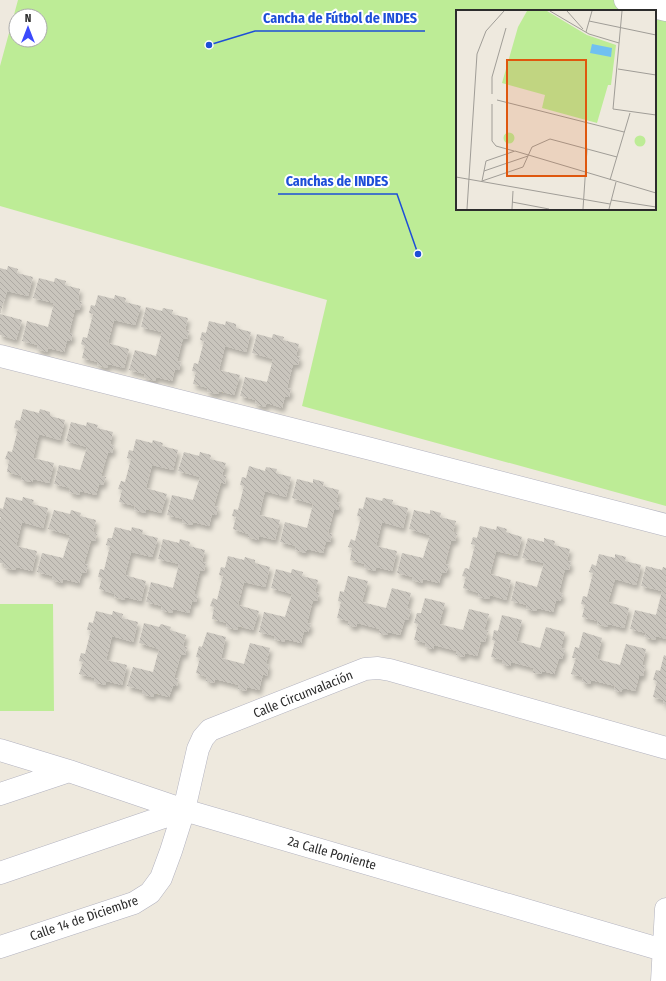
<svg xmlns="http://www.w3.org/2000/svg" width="666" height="981" font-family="'Fira Sans Condensed',sans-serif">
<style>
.pitch{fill:#bdec96;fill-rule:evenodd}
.building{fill:url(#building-back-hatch);filter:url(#shadow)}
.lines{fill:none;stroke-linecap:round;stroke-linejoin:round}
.minor-casing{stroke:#b2b2bf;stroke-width:23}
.minor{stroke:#fff;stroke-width:22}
.labels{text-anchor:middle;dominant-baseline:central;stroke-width:4;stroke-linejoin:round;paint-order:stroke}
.street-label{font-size:13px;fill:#2c2c2c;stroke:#fff}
.inset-road{fill:none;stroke:#a09d97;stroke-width:1}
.view{fill:#df570e;fill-opacity:0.15;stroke:#df570e;stroke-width:2}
.inset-edge{fill:none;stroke:#2c2c2c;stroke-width:2}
.leader{fill:none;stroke:#1d4ed8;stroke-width:1.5}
.callout-dot{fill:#1d4ed8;stroke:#fff;stroke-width:1.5}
.callout-label{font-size:14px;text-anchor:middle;font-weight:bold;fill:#1d4ed8;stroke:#fff;stroke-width:4;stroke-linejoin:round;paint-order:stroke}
</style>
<defs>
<pattern id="building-back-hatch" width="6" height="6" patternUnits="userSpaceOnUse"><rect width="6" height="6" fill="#c9c5bd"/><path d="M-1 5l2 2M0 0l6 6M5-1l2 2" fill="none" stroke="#ada9a3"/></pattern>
<filter id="shadow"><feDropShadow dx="2.5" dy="4.5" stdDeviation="2" flood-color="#0004"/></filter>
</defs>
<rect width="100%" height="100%" fill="#eee9de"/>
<!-- pitch -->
<path class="pitch" d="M18 0H666V506L302 406 327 300 0 206V66ZM457 11H655V209H457ZM16 16H40V40H16Z
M0 604H53L54 711H0Z"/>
<!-- building -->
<path class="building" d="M8 266 18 269 17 273 33 277 28 296 7 291 0 314V268L7 270Z
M39 278 54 282 55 278 66 281 65 285 80 289 78 301 82 302 79 310 75 309 69 333H73L71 341 67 340 64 352 48 348 47 352 37 349 38 345 22 341 27 321 48 327 54 303 33 298Z
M98 295 114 299 115 295 126 298 125 302 141 306 135 325 114 320 108 343 129 349 124 368 108 364 107 368 97 365 98 362 82 358 85 346 81 344 83 337 87 338 93 314 89 313 91 305 95 306Z
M146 307 162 311 163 308 173 310 172 314 188 318 185 330 189 331 187 339 183 338 177 361 181 362 179 370 175 369 172 381 156 377 155 381 144 378 145 374 129 370 135 350 156 356 162 332 141 327Z
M0 314 22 320 16 340 0 335Z
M209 321 225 325 226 321 236 324V328L251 332 246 352 225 346 219 370 240 375 234 395 219 391 218 394 207 392 208 388 193 384 196 372 192 371 194 363 198 364 204 341 200 340 202 332 206 333Z
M257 334 272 338 273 334 284 337 283 340 299 344 296 356 300 357 298 365 293 364 287 388 291 389 289 397 285 396 282 408 267 403 265 407 255 404 256 400 240 396 245 377 267 382 273 359 252 353Z
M23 409 39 413 40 409 50 412V416L65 420 60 440 39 434 33 458 54 463 49 483 33 479 32 482 21 480 22 476 7 472 9 460 5 459 8 451 12 452 18 429 14 428 16 420 20 421Z
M71 422 86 426 87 422 98 425 97 428 113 432 110 444 114 446 112 453 108 452 101 476 106 477 103 485 99 484 96 495 80 491 79 495 69 492 70 488 54 484 59 465 80 470 87 447 66 441Z
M136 439 152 443 153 440 163 443 162 446 178 450 173 470 152 465 146 488 167 494 161 513 146 509 145 513 134 510 135 506 119 502 122 490 118 489 121 481 125 482 131 459 127 458 129 450 133 451Z
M184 452 199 456 200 452 211 455 210 459 226 463 222 475 226 476 225 484 221 482 214 506 218 507 216 515 212 514 209 526 193 522 192 525 182 523 183 519 167 515 172 495 193 500 200 477 178 471Z
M249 466 265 471 266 467 277 469 276 473 291 477 286 497 265 491 259 515 280 520 275 540 259 536 258 540 248 537V534L233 529 236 517 232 516 234 509 238 510 244 486 240 485 242 477 246 478Z
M297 479 313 483V479L324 482 323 486 339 490 336 502 340 503 338 510H334L328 533 332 534 330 542 326 541 323 553 307 549 305 553 295 550 296 546 280 542 285 522 307 528 313 504 292 498Z
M6 497 22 501 23 497 34 500 32 504 48 508 43 528 22 522 16 546 37 551 32 571 16 567 15 570 4 568 5 564 0 563V520L1 517H0V508L3 509Z
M366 497 382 501 383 498 393 500 392 504 408 508 403 528 382 522 376 546 397 551 392 571 376 567 375 571 364 568 365 564 350 560 352 548 348 547 351 539 355 541 361 517 357 516 359 508 363 509Z
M54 510 70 514 71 510 81 513 80 516 96 520 93 532 97 534 95 541 91 540 84 564 88 565 86 573 82 572 79 583 63 579 62 583 52 580 53 576 37 572 42 553 63 558 70 535 48 529Z
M414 510 430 514V510L441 513 440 517 456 521 453 532 457 534 455 541H451L445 564 449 565 446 573 442 572 439 583 423 579 422 583 412 580 413 577 397 573 402 553 423 558 430 535 409 529Z
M480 526 496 530 497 526 507 529 506 532 522 537 517 556 496 551 490 574 511 580 506 600 490 595 489 599 478 597 479 593 463 588 466 577 462 576 465 568 469 569 475 545 471 544 473 537 477 538Z
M115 527 131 531 132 527 143 530 142 534 158 538 152 557 131 552 125 575 146 581 141 601 125 597 124 600 114 597 115 594 99 589 102 578 98 577 100 569 104 570 110 546 106 545 108 538H112Z
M528 538 544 542V538L555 541 554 545 570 549 567 561 571 562 569 570 565 569 559 592 563 594 560 601 556 600 553 612 537 608 536 611 526 609 527 605 511 601 516 581 537 587 544 563 522 558Z
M163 539 179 543 180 539 190 542 189 546 205 550 202 562 206 563 204 571 200 570 194 594H198L196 602 192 601 189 613 173 609 172 613 161 610 162 606 146 602 151 582 173 588 179 564 158 559Z
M599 554 615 558V554L626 557 625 561 641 565 636 585 615 579 608 602 629 608 624 628 608 624 607 627 597 624 598 621 582 617 585 605 581 604 583 596 587 597 593 573 589 572 592 564 596 566Z
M228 556 244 560 245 557 255 560V563L270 567 265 587 244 582 238 605 259 611 253 630 238 626 237 630 226 627 227 623 212 619 214 607 210 606 213 598 217 600 223 576 219 575 221 567 225 568Z
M646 566 662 570 663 567 666 568V639L656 636 655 640 644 637 646 633 630 629 635 610 656 615 662 591 641 586Z
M276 569 291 573 292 569 303 572 302 576 318 580 315 592 319 593 317 601 313 600 307 623 311 624 308 632 304 631 301 643 285 639 284 642 274 639 275 636 259 632 264 612 285 617 292 594 271 588Z
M348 576 368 581 362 602 386 608 392 588 411 593 407 608 411 610 408 620 405 619 400 635 388 632 387 635 379 633 380 629 357 623 356 627 348 625 349 621 337 618 341 602 338 601 340 591 344 592Z
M425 598 445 603 439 624 463 630 469 609 489 614 484 630 488 631 485 642 481 641 477 656 465 653 464 657 456 655 457 651 434 645 433 649 425 647 426 643 414 640 418 624 414 623 417 613H421Z
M96 611 112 615 113 611 123 614 122 618 138 622 133 642 112 636 106 660 127 665 122 685 106 681 105 685 94 682 95 678 79 674 83 662 79 661 81 653 85 654 91 630H87L89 622 93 623Z
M502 615 522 620 516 641 540 648 546 627 565 632 561 648 565 649 562 659 559 658 554 674 542 671 541 674 533 673 534 668 511 662 510 666 502 664 503 660 491 657 495 641 492 640 494 630 498 631Z
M144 623 159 627 161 624 171 627 170 630 186 635 183 646 187 647 185 655 181 654 174 678 178 679 177 686H173L169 697 154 693 153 697 142 694 143 690 127 686 133 667 153 672 159 649 139 643Z
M207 632 226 637 221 658 244 664 250 643 270 648 266 664 269 665 267 676 263 674 259 690 247 687 246 691 238 689 239 685 215 679 214 683 206 681 207 677 196 673 200 658 196 657 199 646 202 647Z
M583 632 602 638 597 659 620 665 626 644 646 649 642 665 645 666 643 676H639L635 691 623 688 621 692 614 690 615 686 591 680 590 684 582 682 583 677 571 674 576 658H572L575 647 579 648Z
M664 655 666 656V705L663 704 664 700 653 697 657 681 653 680 656 670 660 671Z"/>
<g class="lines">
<!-- minor casing -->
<g class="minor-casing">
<path id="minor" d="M625 0 666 10
M0 356 371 449 666 525
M0 750 69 771
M0 794 69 771 184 810 666 951
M0 873 184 810
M0 947 134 903 150 893 161 878 171 851 184 810 198 749 203 738 210 730 365 669 378 668 390 670 666 748
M662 981 666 909"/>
</g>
<!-- minor -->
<use href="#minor" class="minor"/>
</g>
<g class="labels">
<!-- street labels -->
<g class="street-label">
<text transform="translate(303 694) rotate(-22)">Calle Circunvalación</text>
<text transform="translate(332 853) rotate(16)">2a Calle Poniente</text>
<text transform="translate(84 918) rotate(-19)">Calle 14 de Diciembre</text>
</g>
</g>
<!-- overview -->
<g transform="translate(456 10)">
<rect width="200" height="200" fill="#eee9de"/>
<path d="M71 1H91L131 25 160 35 155 75H152L141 113 86 98 89 85 46 73 62 17ZM47.5 128a5.5 5.5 0 1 1 11 0a5.5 5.5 0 1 1-11 0ZM178.5 131a5.5 5.5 0 1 1 11 0a5.5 5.5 0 1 1-11 0Z" fill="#bdec96"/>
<path d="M136 34 156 38 155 47 134 43Z" fill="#70c0f1"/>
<path class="inset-road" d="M94 1 133 24 163 33M111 1 127 19M166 1 157 99 200 105M133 11 200 25M130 22 136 1M162 59 200 65M36 84V67L50 18M41 90 168 122M36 94V131L40 136 58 141M28 161 30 151 59 141 200 183M0 167 154 194M154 170 174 103M26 171 67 157 76 137 94 129 161 147M26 171 28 161 72 146M155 190 200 197V199M56 192 93 199M11 199 21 44 30 21 48 1M56 199 57 181M127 199 131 139M153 199 160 172"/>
<path class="view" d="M51 50H130V166H51Z"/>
<rect width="200" height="200" class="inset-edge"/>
</g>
<!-- callouts -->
<path class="leader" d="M209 45L255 31H425M418 254L397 194H278"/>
<g class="callout-dot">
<circle cx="209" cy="45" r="4"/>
<circle cx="418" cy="254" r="4"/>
</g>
<g class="callout-label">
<text x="340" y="23">Cancha de Fútbol de INDES</text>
<text x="337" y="186">Canchas de INDES</text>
</g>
<!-- north arrow -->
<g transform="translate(28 28)"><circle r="19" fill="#ffffff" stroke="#ababab"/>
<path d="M0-3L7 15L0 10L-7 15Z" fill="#3c4afc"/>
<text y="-6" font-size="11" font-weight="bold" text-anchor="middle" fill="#2c2c2c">N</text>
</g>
</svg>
